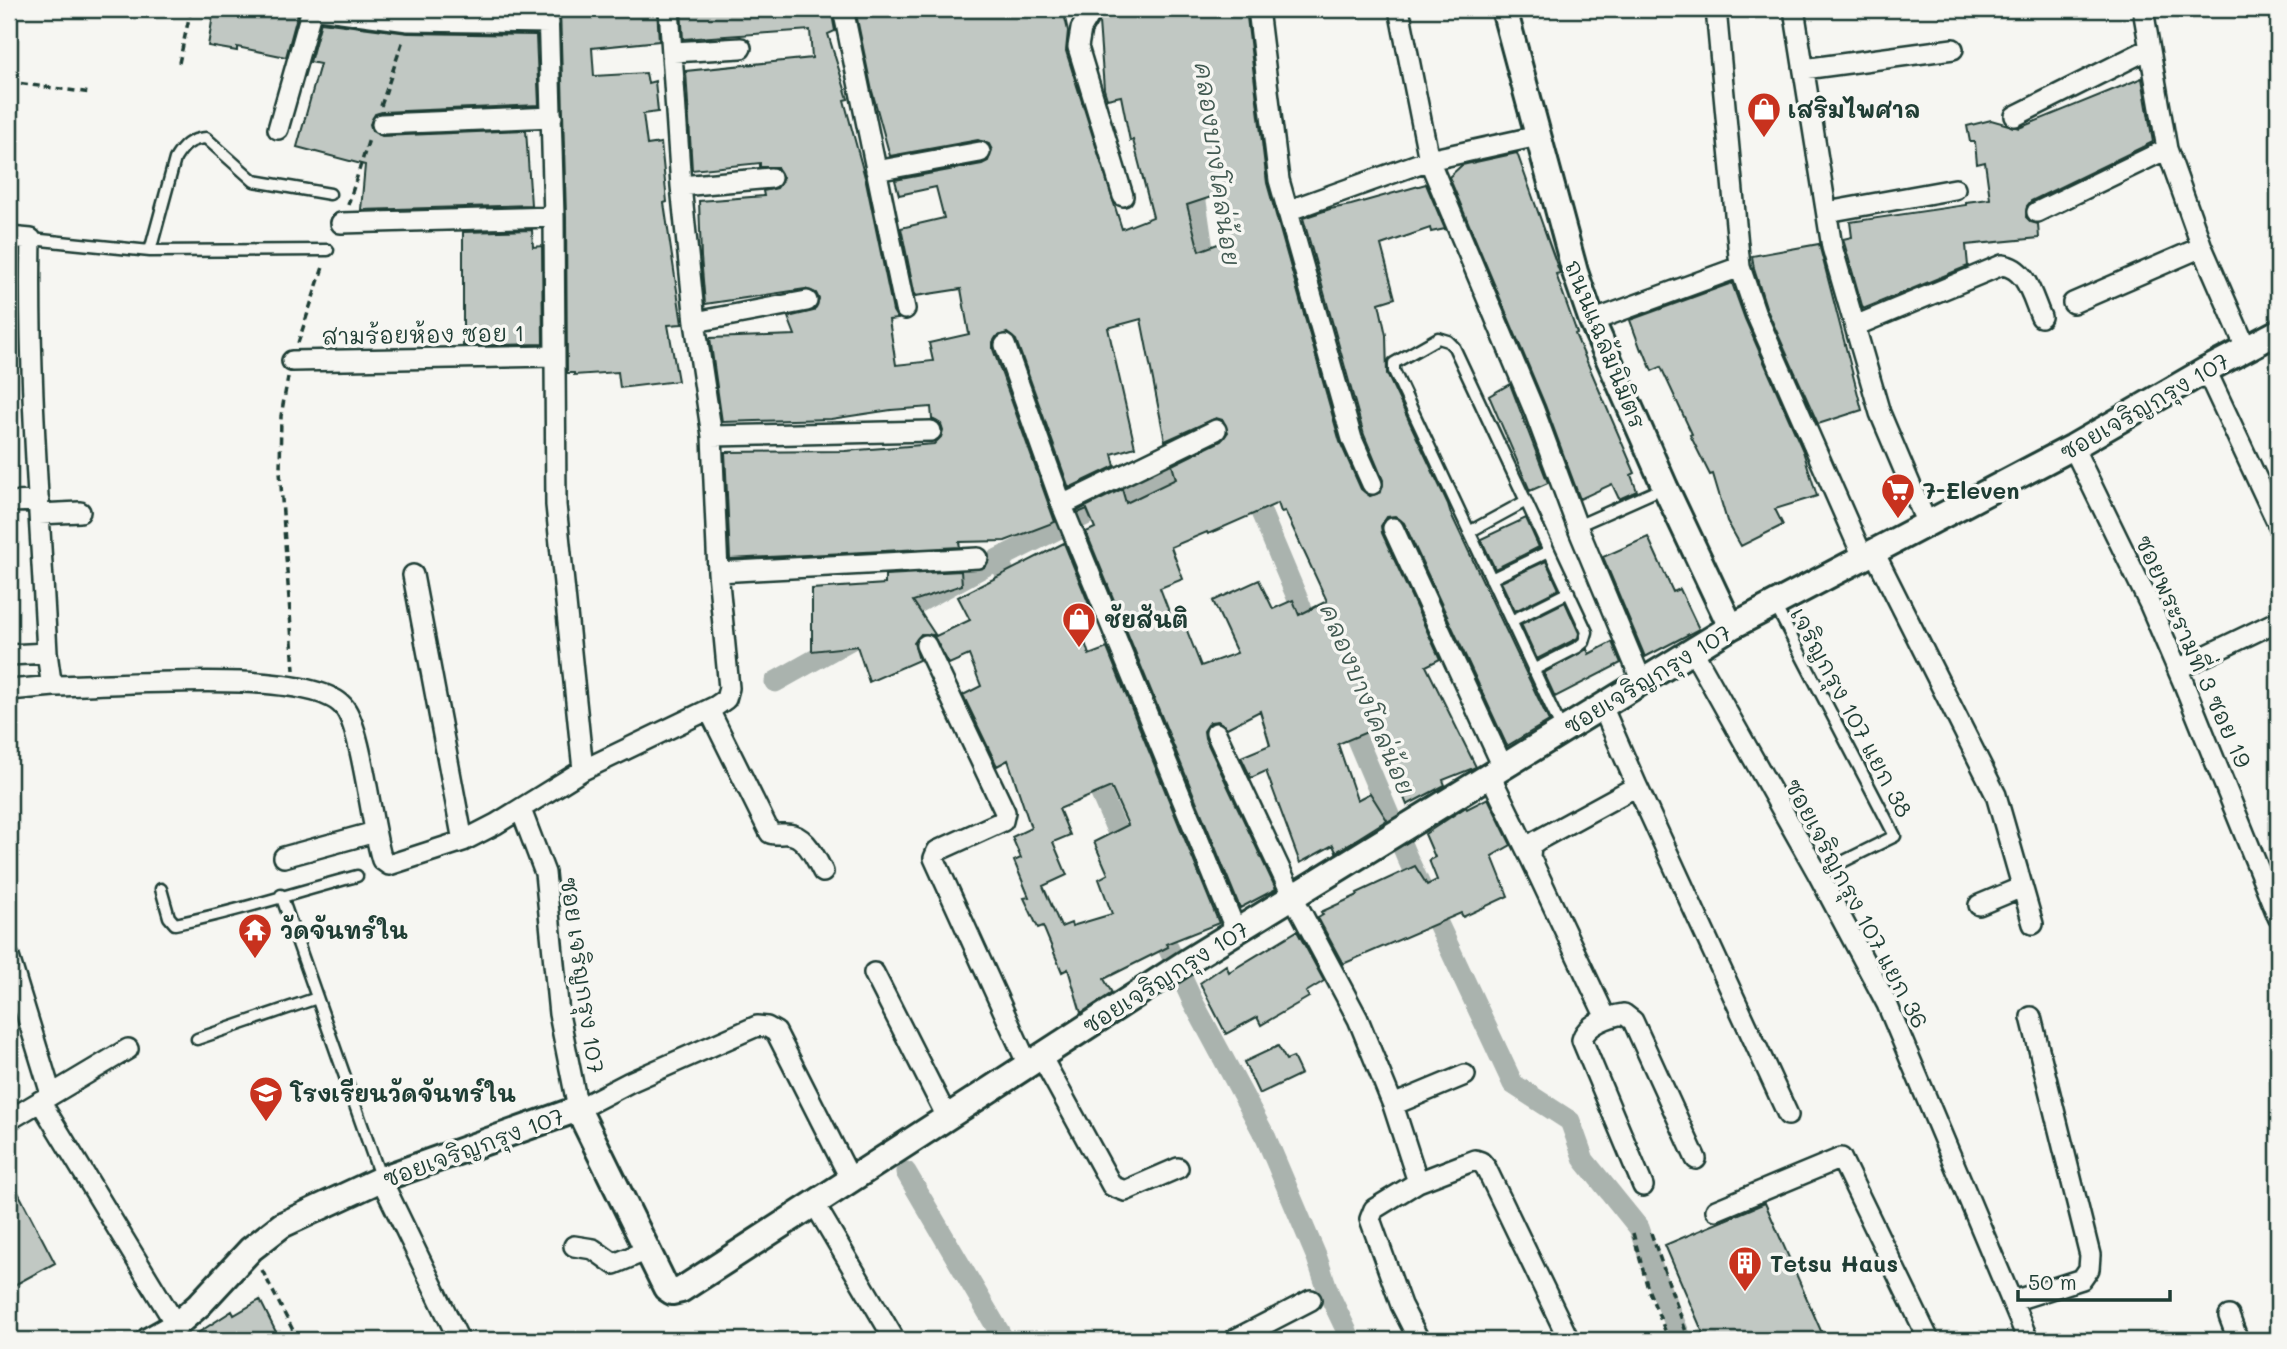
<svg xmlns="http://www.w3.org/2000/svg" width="2287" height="1349" font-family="Mali,'Playpen Sans Thai',sans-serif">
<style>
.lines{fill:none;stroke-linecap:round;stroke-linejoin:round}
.canal{stroke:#aab3ae;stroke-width:21}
.building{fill:#c1c8c3;stroke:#1f3d34;stroke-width:2;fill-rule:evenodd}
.service-casing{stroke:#1f3d34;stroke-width:15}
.minor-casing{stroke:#1f3d34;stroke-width:24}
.tertiary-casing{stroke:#1f3d34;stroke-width:30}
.path{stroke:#1f3d34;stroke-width:3.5;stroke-dasharray:7 5;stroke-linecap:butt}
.service{stroke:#f6f6f2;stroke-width:10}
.minor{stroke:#f6f6f2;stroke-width:19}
.tertiary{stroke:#f6f6f2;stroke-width:24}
.labels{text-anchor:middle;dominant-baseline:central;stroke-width:7;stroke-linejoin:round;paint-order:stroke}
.poi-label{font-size:23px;font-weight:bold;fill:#1f3d34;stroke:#f6f6f2;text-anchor:start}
.street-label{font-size:23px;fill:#1f3d34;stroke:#f6f6f2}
.water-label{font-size:24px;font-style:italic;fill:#425a52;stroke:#f6f6f2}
</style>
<rect width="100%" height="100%" fill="#f6f6f2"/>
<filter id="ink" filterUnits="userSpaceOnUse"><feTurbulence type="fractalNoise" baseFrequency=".0143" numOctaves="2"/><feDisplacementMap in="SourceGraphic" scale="14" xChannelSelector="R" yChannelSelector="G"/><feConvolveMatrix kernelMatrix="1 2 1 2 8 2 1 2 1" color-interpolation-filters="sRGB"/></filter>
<g filter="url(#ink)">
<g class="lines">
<!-- canal -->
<path class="canal" d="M1192 174 1207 277
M1250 486 1315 640
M998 559 1016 599
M890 618 998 559 1197 459
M775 682 859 635
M1345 711 1406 855 1513 1084 1570 1121 1584 1160 1639 1228 1658 1283 1682 1340
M1089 766 1128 856
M1154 917 1193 1002 1266 1138 1317 1258 1329 1294 1351 1340
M906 1172 1004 1340"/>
</g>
<!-- building -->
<path class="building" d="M214 9H299L286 57 237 47V51L208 46Z
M560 9H657L659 41 592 48 594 76 646 73 648 83 655 81 658 112 643 114 647 145 661 143 667 202 664 203 682 324 668 325 678 381 620 388 618 372 574 375V373H567L566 217Z
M681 9H831L835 31 828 34 848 99 844 100 866 181 893 311 898 319 889 320 896 365 933 361 929 343 969 334 961 289 915 296 901 228 944 218 936 187 899 195 895 180 982 164 988 161 992 150 989 144 978 140 890 156 872 91 855 9H1063L1068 31 1066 51 1122 229 1153 217 1133 140 1130 141 1121 96 1107 99 1104 89 1099 22 1105 9H1246L1267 183 1340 442 1361 489 1370 496 1381 492 1383 480 1364 435 1303 218 1330 209 1351 205 1426 184 1445 229 1431 232 1430 228 1381 245 1395 298 1379 303 1386 335 1387 374 1448 504 1451 514 1549 721 1507 746 1404 523 1395 516 1387 517 1381 526 1382 533 1440 659 1426 666 1476 767 1443 780 1445 785 1407 805 1390 762 1374 729 1338 744 1357 800 1370 793 1387 820 1336 852 1333 845 1300 863 1266 771 1251 778 1241 757 1270 745 1260 711 1227 728 1218 721 1210 722 1204 731 1205 738 1276 889 1240 908 1086 532 1095 528 1087 509 1078 513 1077 511 1122 489 1126 503 1176 479 1172 465 1221 441 1228 432 1223 420 1216 418 1165 441 1141 319 1108 328 1135 447 1112 454 1115 466 1069 488 1016 340 1007 333 996 337 993 342V349L1055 522 1005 541 959 542 960 547 730 559 725 452 845 451 934 444 941 437 943 430 941 424 932 419 931 407 891 410 831 419 722 422 710 338 795 335 788 317 814 311 819 299 816 293 805 289 705 304 701 257 699 201 764 196 763 191 777 188 783 178 777 167H760V163L692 170 686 71 812 58 810 30 683 39ZM1220 194 1226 241 1199 251 1187 205ZM1278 503 1281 512 1285 511 1327 601 1299 615 1293 600 1273 609 1259 580 1213 601 1237 653 1201 666 1182 618 1173 622 1160 588 1183 579 1171 547 1207 532 1208 534Z
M321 22 408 33 536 35 539 105 382 112 375 114 370 124 372 131 382 136 526 130 531 205 361 210 365 165 297 147 320 64 310 62Z
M2142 78 2153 142 2031 201 2027 206 2026 217 2031 222 2038 224 2039 238 1966 245 1968 266 1863 309 1843 239 1852 237 1850 222 1966 205V202L1990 199 1985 162 1977 164 1975 142H1970L1967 126 1991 120 2019 128Z
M1517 153 1558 268 1560 273 1556 274 1577 333 1575 334 1635 473 1631 475 1637 491 1619 499 1612 484 1580 499 1545 405 1449 177 1462 165Z
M532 230 533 247 542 246 543 344 463 346V232Z
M1819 244 1862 410 1818 424 1767 310 1754 269 1752 256Z
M1732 283 1745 319 1803 451 1817 496 1775 509 1783 525 1741 546 1727 521 1713 474 1710 475 1690 435 1692 434 1661 367 1652 371 1643 349 1641 350 1630 320Z
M1510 384 1548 483 1530 491 1489 396Z
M1526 518 1539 547 1495 569 1481 539Z
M1648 537 1673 592 1680 589 1699 629 1645 657 1603 557Z
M1064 543 1093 614 1078 620 1089 655 1107 648 1219 923 1166 944 1168 947 1104 979 1112 993 1081 1013 1068 969 1062 972 1043 926 1038 928 1024 898 1029 897 1014 861 1021 858 1012 837 1031 828 1008 760 997 766 963 695 981 686 969 655 949 664 933 635 921 634 914 643 919 660 869 682 857 646 812 651V589L885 584V575L961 571 962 585 913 601 936 636 970 620 958 597ZM1111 787 1128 825 1094 842 1108 874 1099 879 1112 914 1072 926 1071 923 1061 927 1043 886 1067 875 1053 842 1070 835 1059 809Z
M1546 561 1559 589 1515 611 1501 582Z
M1565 602 1579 633 1578 638 1537 659 1521 624Z
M1612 642 1621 663 1555 697 1544 673 1587 649 1589 654Z
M1488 798 1511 845 1492 856 1508 896 1463 917 1461 913 1343 964 1318 918 1323 915 1321 912 1358 895 1357 893 1415 866 1427 885 1437 880 1429 860 1435 857 1425 834 1466 807 1467 809Z
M1297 931 1324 981 1306 992 1309 997 1261 1025 1257 1017 1226 1034 1200 983 1226 965 1229 972Z
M1278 1046 1286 1060 1293 1057 1301 1074 1259 1094 1244 1062Z
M9 1175 55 1263 9 1288Z
M1765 1203 1825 1340H1706L1665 1245Z
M260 1300 280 1340H187L232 1311 234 1315Z"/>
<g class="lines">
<!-- service casing -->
<g class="service-casing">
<path id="service" d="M31 239 150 251 328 250
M150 251 175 159C183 146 190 139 206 138L254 181 330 194
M1577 526 1665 487
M1469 532 1526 501
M1491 579 1549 551
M1775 605 1895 836 1818 874
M1511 621 1569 592
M1533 670 1578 647 1584 642 1587 632 1454 347 1448 341 1438 338 1394 363V371L1562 730
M161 889 169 917 175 924C237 912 296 892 357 876
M281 895 381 1179
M197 1039 317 998"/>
</g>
<!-- minor casing -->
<g class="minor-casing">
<path id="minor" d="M319 9 408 21 549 23
M548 9 554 217 556 505 583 770
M843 9 905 309
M1093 9 1081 29 1078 47 1123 196
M1258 9 1279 180 1352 439 1372 484
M1399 9 1429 160 1534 410 1577 526 1642 682
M1716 9 1740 267 1756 314 1863 557
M1794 9 1832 247 1880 413 1927 524
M2143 9 2167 149 2202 247 2246 348
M673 52 741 48
M1804 69 1953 49
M2015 116 2149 49
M382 124 552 117
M278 129 312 9
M876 171 980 152
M681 186 771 178
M1287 211 1429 160 1538 136
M1827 212 1955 189
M2037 212 2167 149
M341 223 554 217
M9 237 31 239C28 377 40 515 47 653L51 681 54 686C109 686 308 667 343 706 362 726 371 827 382 860L389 865 463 841 496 824 583 770 716 706 726 699 729 688 718 572 712 436 695 322 681 186 669 9
M2073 303 2202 247
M1592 321 1740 267
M695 322 807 301
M1855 326 2002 265C2027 268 2032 297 2041 317
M1005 345 1063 508 1236 931
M292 361 555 356
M2206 370 2278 524
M712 436 931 431
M2073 447 2149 603 2183 682 2278 917
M9 502 39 501
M1062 505 1216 430
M39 514 80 512
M1393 528 1503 767
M1874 552 1996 795 2033 924
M718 572 978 558
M413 575 463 841
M926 645 1005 812 1003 821 937 851 934 858 1028 1065
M1693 651 1818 874 1887 1004 2028 1340
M9 655 47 653
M2178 669 2278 621
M9 690 54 686
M1602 706 1637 786 1538 840 1531 845 1530 857 1606 1018
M709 710 770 833C777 836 785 832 793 835 807 839 817 860 823 872
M1216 733 1293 897 1358 1019 1393 1105 1418 1182
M1490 775 1530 857
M1637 786 1788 1115
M521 810 545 873 559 1014 578 1109 630 1082 757 1026 767 1027 776 1032 851 1180
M284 857 375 832
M1979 905 2022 887
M9 957 51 1094
M874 973 947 1117
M1041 1056 1112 1186 1125 1191 1178 1168
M40 1101 176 1325
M1393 1105 1465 1075
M9 1120 128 1049
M381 1179 459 1340
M1643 1186 1582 1040C1586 1024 1610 1016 1624 1014L1633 1021 1696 1159
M814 1203 895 1340
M1716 1210 1841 1158 1929 1340
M574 1246 593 1249 614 1264 648 1250
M2013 1301 2082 1279 2089 1269 2090 1255 2031 1017
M2229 1316 2238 1340
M1234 1340 1311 1300
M1419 1340 1401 1305 1370 1219 1374 1209 1418 1182 1475 1160 1481 1162 1486 1168 1569 1340"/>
</g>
<!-- tertiary casing -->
<g class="tertiary-casing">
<path id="tertiary" d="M1504 9 1575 272 1592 321 1665 487 1731 627
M149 1340 176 1325 199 1305 251 1249 282 1225 381 1179 578 1109 666 1288 672 1292 681 1290 1188 961 1731 627 2073 447 2206 370 2278 332"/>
</g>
<!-- path -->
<path class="path" d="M179 63 191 9
M9 82 91 93
M381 106 403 40
M348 205 369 139
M298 343 324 264
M288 377 281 416 280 471 294 670
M1633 1233 1648 1289 1669 1340
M1651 1233 1689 1340
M262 1270 298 1340"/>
<!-- service -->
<use href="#service" class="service"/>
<!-- minor -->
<use href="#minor" class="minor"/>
<!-- tertiary -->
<use href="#tertiary" class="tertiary"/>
</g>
</g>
<!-- icons -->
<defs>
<g id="shop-pin" transform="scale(1.75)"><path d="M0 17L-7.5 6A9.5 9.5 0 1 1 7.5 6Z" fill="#c8321e" stroke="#f6f6f2"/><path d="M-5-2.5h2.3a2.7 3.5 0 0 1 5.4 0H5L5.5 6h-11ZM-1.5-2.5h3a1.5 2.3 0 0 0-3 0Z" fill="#fff"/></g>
<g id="supermarket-pin" transform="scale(1.75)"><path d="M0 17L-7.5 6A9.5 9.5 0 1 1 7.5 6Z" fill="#c8321e" stroke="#f6f6f2"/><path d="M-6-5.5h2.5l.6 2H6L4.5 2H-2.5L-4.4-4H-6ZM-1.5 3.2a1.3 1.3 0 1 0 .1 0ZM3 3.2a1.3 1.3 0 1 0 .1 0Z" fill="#fff"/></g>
<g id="temple-pin" transform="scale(1.75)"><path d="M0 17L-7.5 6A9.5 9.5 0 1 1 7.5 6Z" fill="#c8321e" stroke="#f6f6f2"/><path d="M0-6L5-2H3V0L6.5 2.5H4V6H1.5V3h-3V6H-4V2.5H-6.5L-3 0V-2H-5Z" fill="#fff"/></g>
<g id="school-pin" transform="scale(1.75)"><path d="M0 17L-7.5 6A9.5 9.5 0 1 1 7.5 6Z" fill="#c8321e" stroke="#f6f6f2"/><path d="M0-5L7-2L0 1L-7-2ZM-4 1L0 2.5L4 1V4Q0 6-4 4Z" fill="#fff"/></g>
<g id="building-pin" transform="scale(1.75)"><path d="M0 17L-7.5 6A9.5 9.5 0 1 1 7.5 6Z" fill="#c8321e" stroke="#f6f6f2"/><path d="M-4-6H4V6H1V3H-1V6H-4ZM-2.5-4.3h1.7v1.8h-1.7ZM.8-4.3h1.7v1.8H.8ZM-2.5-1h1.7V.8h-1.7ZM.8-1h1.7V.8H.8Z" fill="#fff"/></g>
</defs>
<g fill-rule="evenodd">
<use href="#shop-pin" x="1764" y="109"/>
<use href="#supermarket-pin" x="1898" y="490"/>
<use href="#shop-pin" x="1079" y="619"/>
<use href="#temple-pin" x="255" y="930"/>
<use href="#school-pin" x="266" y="1093"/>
<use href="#building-pin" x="1745" y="1263"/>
</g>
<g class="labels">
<!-- poi labels -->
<g class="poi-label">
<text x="1788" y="109">เสริมไพศาล</text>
<text x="1923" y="490">7-Eleven</text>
<text x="1104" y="619">ชัยสันติ</text>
<text x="280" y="930">วัดจันทร์ใน</text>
<text x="290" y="1093">โรงเรียนวัดจันทร์ใน</text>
<text x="1770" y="1263">Tetsu Haus</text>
</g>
<!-- street labels -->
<g class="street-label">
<text transform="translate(423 334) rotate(-1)">สามร้อยห้อง ซอย 1</text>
<text transform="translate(1606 344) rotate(68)">ถนนแฉล้มนิมิตร</text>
<text transform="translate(2144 406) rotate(-30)">ซอยเจริญกรุง 107</text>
<text transform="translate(2194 651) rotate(66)">ซอยพระรามที่ 3 ซอย 19</text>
<text transform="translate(1647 679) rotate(-31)">ซอยเจริญกรุง 107</text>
<text transform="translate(1852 712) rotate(62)">เจริญกรุง 107 แยก 38</text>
<text transform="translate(1857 903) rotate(62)">ซอยเจริญกรุง 107 แยก 36</text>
<text transform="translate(583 975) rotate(82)">ซอย เจริญกรุง 107</text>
<text transform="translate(1165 977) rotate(-32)">ซอยเจริญกรุง 107</text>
<text transform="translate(473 1147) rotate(-20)">ซอยเจริญกรุง 107</text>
</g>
<!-- water labels -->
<g class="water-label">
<text transform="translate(1218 164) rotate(82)">คลองบางโคล่น้อย</text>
<text transform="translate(1368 699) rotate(67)">คลองบางโคล่น้อย</text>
</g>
</g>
<!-- margin -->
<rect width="2287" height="1349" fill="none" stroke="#f6f6f2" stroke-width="35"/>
<rect x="18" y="18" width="2252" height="1314" fill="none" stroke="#1f3d34" stroke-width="2.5" filter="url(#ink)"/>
<!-- scale -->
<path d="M2018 1290v10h152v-10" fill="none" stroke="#1f3d34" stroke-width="3.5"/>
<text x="2028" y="1290" font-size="21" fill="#1f3d34" stroke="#f6f6f2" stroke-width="5" paint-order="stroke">50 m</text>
</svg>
